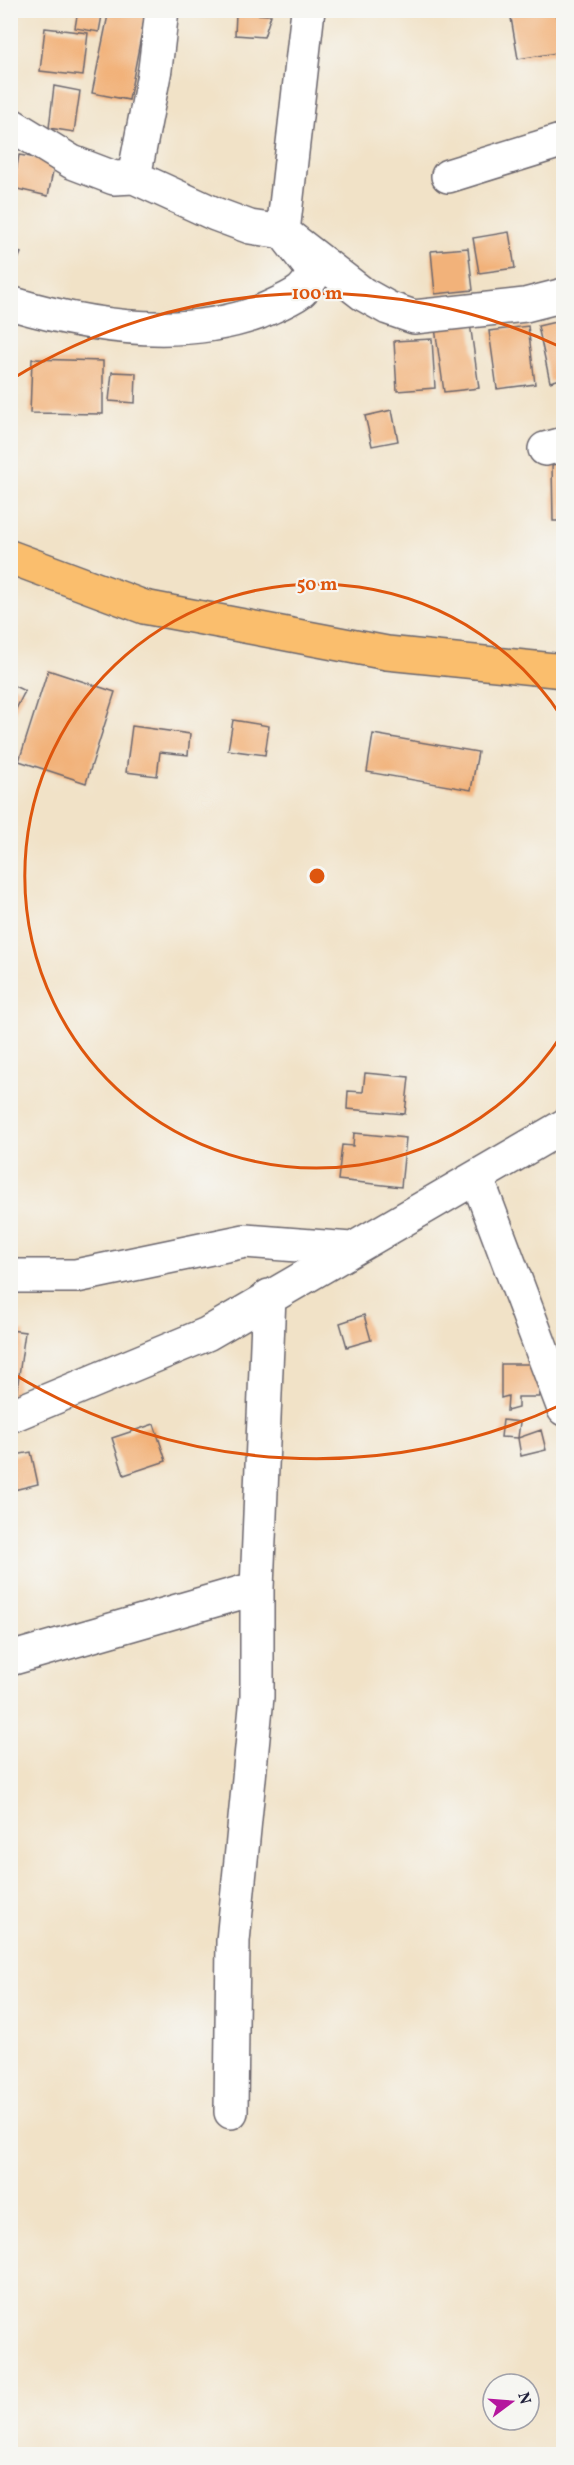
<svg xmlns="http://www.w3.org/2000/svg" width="574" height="2465" font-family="Vollkorn,serif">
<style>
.building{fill:#f2b27a}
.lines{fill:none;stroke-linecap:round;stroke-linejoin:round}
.street-casing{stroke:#6a656c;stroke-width:36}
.primary-casing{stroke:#6a656c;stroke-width:36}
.street{stroke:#fff;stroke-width:33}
.primary{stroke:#fabe6d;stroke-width:33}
.ring{fill:none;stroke:#de560e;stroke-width:3}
.centre{fill:#de560e;stroke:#f6f6f2;stroke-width:3}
.ring-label{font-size:18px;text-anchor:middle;font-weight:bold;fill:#de560e;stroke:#f6f6f2;stroke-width:4.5;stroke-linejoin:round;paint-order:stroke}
</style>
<rect width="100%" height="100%" fill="#f6f6f2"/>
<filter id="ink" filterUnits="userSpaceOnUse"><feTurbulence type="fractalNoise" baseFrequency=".0167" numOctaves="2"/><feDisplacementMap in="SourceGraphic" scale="12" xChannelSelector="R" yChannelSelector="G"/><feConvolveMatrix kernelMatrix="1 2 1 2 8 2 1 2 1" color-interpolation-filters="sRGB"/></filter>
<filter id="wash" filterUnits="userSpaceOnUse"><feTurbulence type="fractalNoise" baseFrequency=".008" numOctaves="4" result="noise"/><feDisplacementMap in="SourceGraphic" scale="24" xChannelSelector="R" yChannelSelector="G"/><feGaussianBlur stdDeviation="1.35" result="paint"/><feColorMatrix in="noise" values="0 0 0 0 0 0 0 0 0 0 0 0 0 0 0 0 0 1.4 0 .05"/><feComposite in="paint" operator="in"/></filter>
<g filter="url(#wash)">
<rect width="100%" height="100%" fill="#f1e2c7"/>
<g id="blocks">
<!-- building -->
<path class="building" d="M78 10H103L99 32 75 28Z
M109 10 145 15 129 100 92 93Z
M518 10H556L563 52 518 59 510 12Z
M236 13 271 15 264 37 235 35Z
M45 28 88 33 83 76 40 71Z
M54 86 80 91 74 132 49 128Z
M19 155 55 161 48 196 13 188Z
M509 232 515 268 479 273 473 238Z
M468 248 473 290 435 294 431 251Z
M10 249 21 253 16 264 10 262Z
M564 320V378L550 382 538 326Z
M470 323 479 388 444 392 435 328Z
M528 326 535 384 497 389 489 331Z
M432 339 435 388 397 391 394 341Z
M32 359 103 361V414L30 413Z
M112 372 136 373 135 403 109 401Z
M392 410 398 441 372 446 365 416Z
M552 463H564V521H553Z
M48 670 115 692 86 783 19 761Z
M10 684 25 691 10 721Z
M233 720 269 726 265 755 228 750Z
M132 726 190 734 188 755 160 752 157 776 126 772Z
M373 734 478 752 471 790 367 772Z
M365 1073 409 1077 405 1114 347 1109 348 1091 363 1092Z
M354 1133 406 1138 401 1187 338 1180 342 1145 353 1146Z
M364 1315 371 1340 347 1347 340 1323Z
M10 1330 25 1332 16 1397 10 1396Z
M501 1364H540L539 1397H518V1408L507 1411 508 1396 501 1398Z
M503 1420 520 1422 518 1438 501 1437Z
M154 1424 166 1461 124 1475 112 1438Z
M541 1430 546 1450 521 1456 518 1438Z
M31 1452 38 1484 10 1491V1456Z"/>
</g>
</g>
<g filter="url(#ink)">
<use href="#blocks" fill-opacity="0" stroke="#6a656c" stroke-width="1.5"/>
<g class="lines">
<!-- street casing -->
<g class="street-casing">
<path id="street" d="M162 10 155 69 134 177 215 214 250 227 283 232 363 294 388 308 414 317 525 305 564 295
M10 124 72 162 114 178 134 177
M448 176 564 140
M10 303C90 327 181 341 260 312 273 306 289 300 301 291 306 286 311 279 315 273L283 232 308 10
M545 449 564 444
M477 1178 564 1409
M10 1276H76L245 1241 351 1249
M10 1416 207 1334 564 1126
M10 1659 257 1588
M231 2112 233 1941 257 1697V1588L269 1296"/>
</g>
<!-- primary casing -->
<g class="primary-casing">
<path id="primary" d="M10 557 144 607 387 653 564 671"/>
</g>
<!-- street -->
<use href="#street" class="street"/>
<!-- primary -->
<use href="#primary" class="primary"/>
</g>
</g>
<!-- distance rings -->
<g class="ring">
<path d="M563 1033A292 292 0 1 1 563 719"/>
<path d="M563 1404A583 583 0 0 1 12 1373M12 379A583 583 0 0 1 563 348"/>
</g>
<circle cx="317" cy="876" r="9" class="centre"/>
<g class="ring-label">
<text x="317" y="299">100 m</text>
<text x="317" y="590">50 m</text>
</g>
<!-- margin -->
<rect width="574" height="2465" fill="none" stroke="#f6f6f2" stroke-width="36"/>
<!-- north arrow -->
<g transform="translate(511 2402) rotate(74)"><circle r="28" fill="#f6f6f2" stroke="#a1a1a9" stroke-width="1.5"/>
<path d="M0-4.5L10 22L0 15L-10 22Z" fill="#b5179e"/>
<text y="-9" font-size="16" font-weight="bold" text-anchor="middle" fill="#22223b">N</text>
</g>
</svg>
